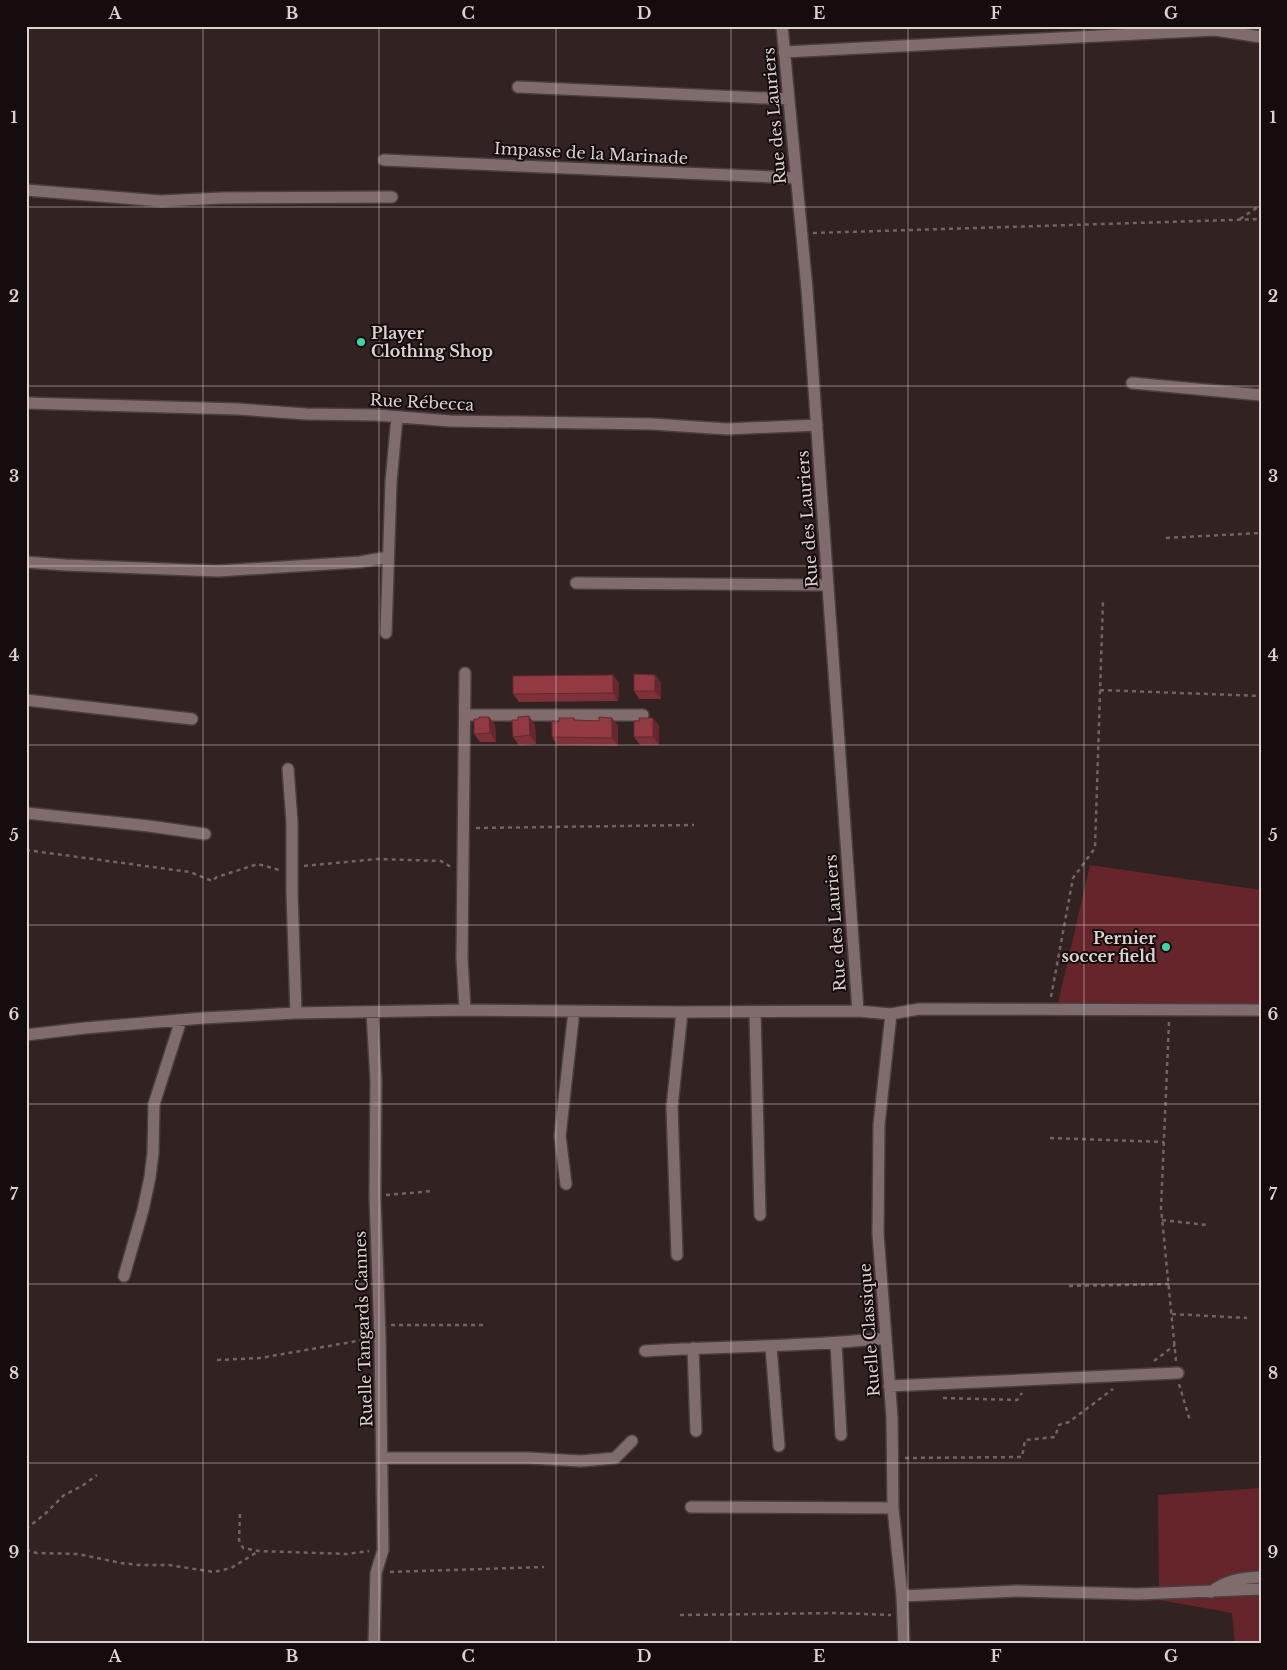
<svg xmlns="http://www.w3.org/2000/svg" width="1287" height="1670" font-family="'Libre Baskerville',serif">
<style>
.green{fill:#65252b}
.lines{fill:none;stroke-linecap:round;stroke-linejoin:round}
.street-casing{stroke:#4c3e3e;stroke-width:14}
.path{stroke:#726464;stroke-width:2.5;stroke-dasharray:4 4;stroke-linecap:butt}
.street{stroke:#806c6c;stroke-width:11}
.wall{fill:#7e3138}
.shaded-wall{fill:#66282e}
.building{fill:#923941;stroke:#66282e}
.grid{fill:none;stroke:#dcd1d1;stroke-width:1;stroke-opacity:0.55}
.poi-dot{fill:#3ad4a5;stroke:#150d0d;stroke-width:2}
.labels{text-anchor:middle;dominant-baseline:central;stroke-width:4;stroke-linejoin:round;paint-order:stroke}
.street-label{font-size:16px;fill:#dcd1d1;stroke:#150d0d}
.poi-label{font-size:16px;font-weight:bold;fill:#dcd1d1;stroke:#150d0d;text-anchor:start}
.neatline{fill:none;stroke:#dcd1d1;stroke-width:2}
.grid-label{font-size:16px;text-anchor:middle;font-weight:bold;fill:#dcd1d1}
</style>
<rect width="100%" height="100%" fill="#322222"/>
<!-- green -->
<path class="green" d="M1090 865 1261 890V1005L1058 1003Z
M1261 1488V1644H1235L1232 1613 1159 1600 1158 1495Z"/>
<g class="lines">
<!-- street casing -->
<g class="street-casing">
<path id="street" d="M782 26 807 289 858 1011
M784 52 1215 30 1261 37
M518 87 789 99
M384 160 796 178
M26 190 161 201 222 198 392 197
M1132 383 1261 395
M26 403 238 409 306 414 376 415 450 421 652 424 727 429 817 425
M26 562 65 565 218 571 360 562 388 557
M576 583 828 585
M386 633 391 482 397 417
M26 700 192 719
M466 715H643
M288 769 292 822V892L296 1013
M26 813 149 826 205 834
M465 1010 462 958 465 673
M372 1012 376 1080 375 1196 380 1337 383 1550 376 1573 374 1644
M755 1012 760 1215
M891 1014 879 1125 878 1234 892 1417 893 1508 902 1596 904 1644
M26 1035 85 1028 203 1018 296 1013 465 1010 682 1012 858 1011 891 1014 919 1009 1261 1010
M566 1184 560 1136 574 1011
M677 1255 672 1107 682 1012
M124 1276 143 1210 150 1177 153 1153 154 1104 181 1020
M836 1343 841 1435
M771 1347 779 1446
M693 1348 696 1431
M645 1351C725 1346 806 1347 886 1338
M889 1386 1178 1373
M382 1458H529L581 1461 615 1458 632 1441
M691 1507 893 1508
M1211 1592C1226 1580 1242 1578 1261 1577
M902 1596 1017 1591 1138 1594 1261 1589"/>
</g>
<!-- path -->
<path class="path" d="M1240 219 1261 205
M813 233 1261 219
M1166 538 1261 533
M1100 690 1261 696
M476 828 694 825
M26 850 190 872 212 881 217 877 258 864 279 870
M304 866 377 859 441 861 451 867
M1051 997 1073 878 1095 848 1103 600
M1169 1022 1161 1208 1176 1361
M1050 1138 1164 1142
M386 1195 433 1191
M1162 1220 1207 1225
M1069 1286 1169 1284
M1172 1314 1247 1318
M391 1325H486
M217 1360 260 1358 369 1339
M1154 1361 1175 1345
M1179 1384 1190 1421
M943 1398 1017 1400 1022 1393
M905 1458 1022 1457 1025 1440 1055 1437 1059 1425 1069 1422 1113 1389
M240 1514 239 1540 243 1548 259 1551 347 1554 369 1551
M26 1529 45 1514 64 1495 82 1486 97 1475
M26 1550 37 1553 78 1554 121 1563 139 1565H169L214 1572 231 1568 259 1551
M390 1572 544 1567
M680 1615 836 1613 891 1615"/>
<!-- street -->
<use href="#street" class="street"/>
</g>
<!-- wall -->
<path class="wall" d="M613 675 619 683 618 701 519 702 513 694Z
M655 675 661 683V699H639L634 691Z
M489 717 495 725 496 742H480L474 734 479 719Z
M574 718 576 721H599L612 718 618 726V746L557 745 552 737 559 722Z
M653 718 659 726V745H640L634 737 639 721Z
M535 725 536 744 519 745 513 737Z"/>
<!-- shaded-wall -->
<path class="shaded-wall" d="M613 675 619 683 618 701 613 693Z
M655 675 661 683V699L655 691Z
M529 716 535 725 536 744 530 735Z
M489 717 495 725 496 742 490 733Z
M612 718 618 726V746L612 738Z
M653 718 659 726V745L653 737Z"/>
<!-- building -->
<path class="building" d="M634 674 655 675V691H634Z
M613 675V693L513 694V676Z
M529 716 530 735 513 737 512 720H518V717Z
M479 717H489L490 733 474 734V719H479Z
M599 717 612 718V738L552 737V721L559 722V718H574V720L599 721Z
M639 718H653V737H634V721H639Z"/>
<!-- grid -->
<path class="grid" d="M203 26V1644M379 26V1644M556 26V1644M731 26V1644M908 26V1644M1084 26V1644M26 207H1261M26 386H1261M26 566H1261M26 745H1261M26 925H1261M26 1104H1261M26 1284H1261M26 1463H1261"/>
<!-- markers -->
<g class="poi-dot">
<circle cx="361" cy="342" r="5"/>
<circle cx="1166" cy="947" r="5"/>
</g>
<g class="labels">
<!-- street labels -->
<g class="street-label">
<text transform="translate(774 116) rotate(-95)">Rue des Lauriers</text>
<text transform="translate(591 153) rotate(3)">Impasse de la Marinade</text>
<text transform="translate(422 402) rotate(3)">Rue Rébecca</text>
<text transform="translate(807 519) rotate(-94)">Rue des Lauriers</text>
<text transform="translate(835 923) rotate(-94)">Rue des Lauriers</text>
<text transform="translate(363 1329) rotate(-92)">Ruelle Tangards Cannes</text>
<text transform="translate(869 1330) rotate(-94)">Ruelle Classique</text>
</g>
<!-- poi labels -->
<g class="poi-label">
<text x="371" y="333">Player<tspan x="371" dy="18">Clothing Shop</tspan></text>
<text x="1156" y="938" text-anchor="end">Pernier<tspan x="1156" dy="18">soccer field</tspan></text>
</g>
</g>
<!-- border -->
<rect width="1287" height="1670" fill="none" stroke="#150d0d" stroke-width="55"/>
<rect x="28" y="28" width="1232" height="1614" class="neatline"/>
<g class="grid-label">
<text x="115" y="19">A</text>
<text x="292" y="19">B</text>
<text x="468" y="19">C</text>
<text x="644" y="19">D</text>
<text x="819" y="19">E</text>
<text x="996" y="19">F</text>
<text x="1171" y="19">G</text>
<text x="14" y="123">1</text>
<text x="1273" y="123">1</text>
<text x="14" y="302">2</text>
<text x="1273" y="302">2</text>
<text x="14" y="482">3</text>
<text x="1273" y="482">3</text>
<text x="14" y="661">4</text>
<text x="1273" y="661">4</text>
<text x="14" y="841">5</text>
<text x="1273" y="841">5</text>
<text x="14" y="1020">6</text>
<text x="1273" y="1020">6</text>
<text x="14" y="1200">7</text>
<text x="1273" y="1200">7</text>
<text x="14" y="1379">8</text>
<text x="1273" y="1379">8</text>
<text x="14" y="1558">9</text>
<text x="1273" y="1558">9</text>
<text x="115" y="1662">A</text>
<text x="292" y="1662">B</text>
<text x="468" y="1662">C</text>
<text x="644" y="1662">D</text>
<text x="819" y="1662">E</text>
<text x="996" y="1662">F</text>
<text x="1171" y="1662">G</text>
</g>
</svg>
